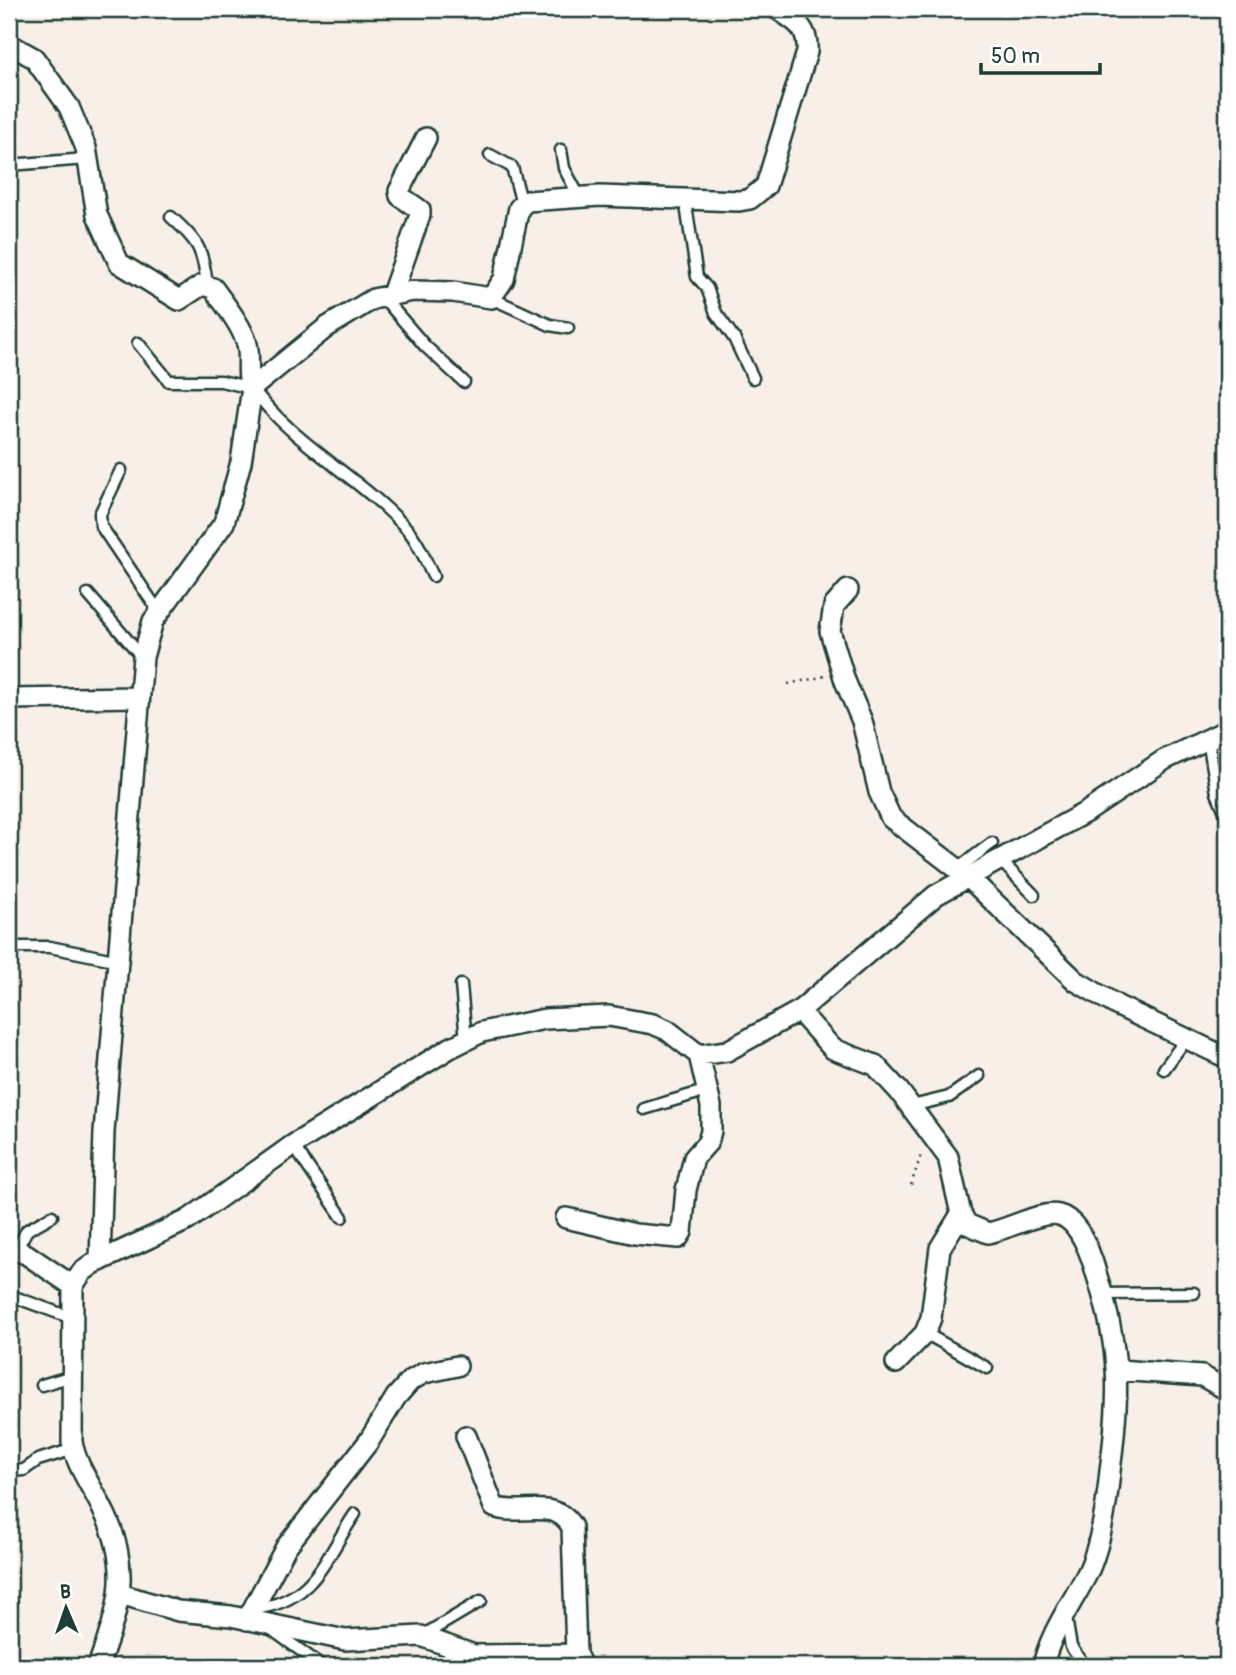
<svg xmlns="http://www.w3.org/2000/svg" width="1236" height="1675" font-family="Pangolin,sans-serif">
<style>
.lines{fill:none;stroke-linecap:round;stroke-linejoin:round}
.service-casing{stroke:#1f3d34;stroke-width:15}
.minor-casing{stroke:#1f3d34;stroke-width:24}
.path{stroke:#1f3d34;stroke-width:2.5;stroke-dasharray:2 5;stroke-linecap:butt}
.service{stroke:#fff;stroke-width:10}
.minor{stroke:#fff;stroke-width:19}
</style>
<rect width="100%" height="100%" fill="#f8f0e8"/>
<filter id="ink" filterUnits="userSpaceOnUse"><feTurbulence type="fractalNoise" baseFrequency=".0143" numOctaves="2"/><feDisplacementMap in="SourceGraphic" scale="14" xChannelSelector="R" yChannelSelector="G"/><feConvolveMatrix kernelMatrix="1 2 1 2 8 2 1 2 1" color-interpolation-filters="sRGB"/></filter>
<g filter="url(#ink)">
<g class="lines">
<!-- service casing -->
<g class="service-casing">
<path id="service" d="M561 150 564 168 580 198
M490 155 512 167 522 204
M9 165 87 159
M685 199 697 277 707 288 716 313 734 338 753 378
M171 217C198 241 203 249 207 285
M382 296 425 346 464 382
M491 298 550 325 568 328
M138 343 169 381H221L252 388C294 445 360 477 407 529 419 542 425 560 433 576
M121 470 100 514 101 526 159 612
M88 594 142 657
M1208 739 1217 793 1227 816
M1000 860 1034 895
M957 869 992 843
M9 947H50L119 961
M461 985 466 1040
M1164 1069 1186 1039
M912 1106 949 1097 979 1076
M644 1109 708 1090
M293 1145 342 1217
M16 1250 27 1230 52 1216
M1103 1294 1194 1293
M9 1295 72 1318
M925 1333 987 1368
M42 1385 72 1376
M9 1471 24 1470 38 1460 74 1449
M253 1609C315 1602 324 1559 355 1514
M1066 1618 1071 1647 1085 1666
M271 1629 322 1666
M422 1636 481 1601"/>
</g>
<!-- minor casing -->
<g class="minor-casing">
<path id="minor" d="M9 44 34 58 69 107 86 148 97 215 119 263 179 300 202 285 213 288C225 305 241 324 247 344 251 359 245 374 252 388
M392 294 420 215V210L400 196 399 191 426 138
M848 590 834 606 830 631 845 681 862 721 879 792 891 818 968 877 1076 981 1118 1006 1227 1058
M9 699 138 697
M799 1011 833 1049 875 1065 899 1091 948 1157 961 1214 967 1224 988 1233C1007 1230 1042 1210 1059 1215 1080 1220 1092 1258 1097 1276 1121 1352 1120 1393 1110 1471 1107 1503 1102 1540 1089 1570 1074 1601 1050 1632 1043 1666
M566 1218 635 1234 678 1238 682 1232 686 1190 694 1158 708 1142 711 1131V1106L699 1055
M9 1249 26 1254 73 1286
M100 1261 104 1132 143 657 153 621 224 523 241 462 252 388 327 327 373 299 413 291 453 292 491 298 504 279 519 208 527 201 600 196 739 201 750 199 766 186 807 52C809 27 795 21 777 9
M896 1363 925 1333 931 1318 940 1248 961 1214
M1118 1370 1202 1376 1227 1390
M466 1436 494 1507C519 1517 556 1497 572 1527L576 1654 582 1666
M120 1594 178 1611 231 1616 345 1640 421 1636 474 1655 576 1654
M247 1620 286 1547 369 1441 396 1397 410 1381 424 1373 457 1366
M98 1666C120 1606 133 1566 101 1506 91 1485 76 1465 72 1442L73 1286 82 1272 93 1264 188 1220 293 1145 450 1048 482 1032 545 1019 609 1016 653 1024 667 1030 699 1055 727 1051 799 1011 936 895 1088 811 1164 760 1227 730"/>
</g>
<!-- path -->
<path class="path" d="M788 684 826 676
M911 1185 922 1152"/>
<!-- service -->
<use href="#service" class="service"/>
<!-- minor -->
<use href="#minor" class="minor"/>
</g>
</g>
<!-- margin -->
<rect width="1236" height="1675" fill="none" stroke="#fff" stroke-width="35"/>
<rect x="18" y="18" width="1201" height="1640" fill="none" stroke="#1f3d34" stroke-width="2.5" filter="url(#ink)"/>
<!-- north arrow -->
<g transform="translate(66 1608) rotate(358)" stroke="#ffffff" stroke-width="5" paint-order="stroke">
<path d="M0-5L12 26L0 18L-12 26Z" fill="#1f3d34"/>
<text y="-10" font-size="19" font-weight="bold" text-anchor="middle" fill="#1f3d34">B</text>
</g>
<!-- scale -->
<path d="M981 63v10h119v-10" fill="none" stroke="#1f3d34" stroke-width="3.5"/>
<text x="991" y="63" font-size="21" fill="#1f3d34" stroke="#ffffff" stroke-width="5" paint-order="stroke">50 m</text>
</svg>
